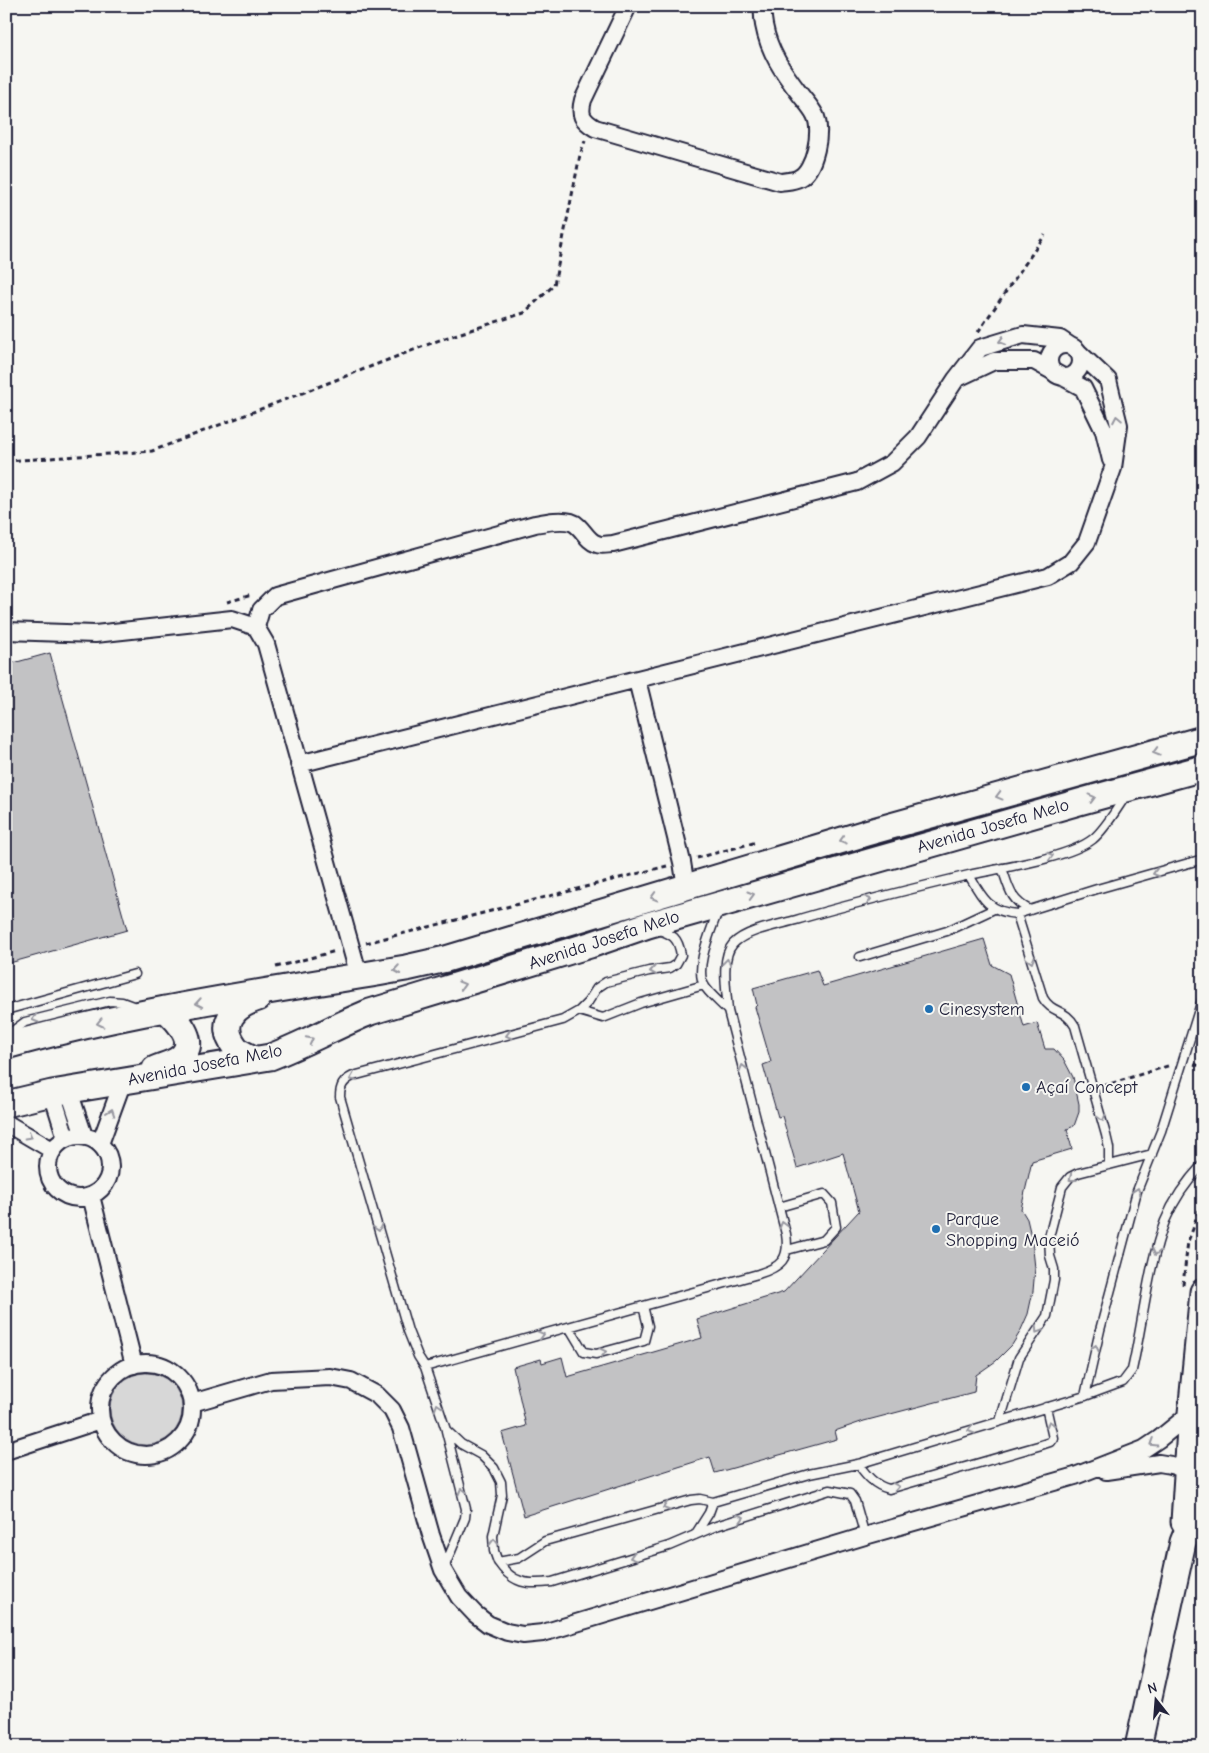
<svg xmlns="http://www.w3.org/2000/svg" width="1209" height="1753" font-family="'Comic Neue',sans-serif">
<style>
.green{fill:#d7d7d7;stroke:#7c7c89}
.building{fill:#c2c2c4;stroke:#22223b}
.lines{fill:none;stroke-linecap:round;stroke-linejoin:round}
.service-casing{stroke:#22223b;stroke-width:11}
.minor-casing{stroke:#22223b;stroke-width:20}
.primary-casing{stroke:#22223b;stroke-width:29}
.path{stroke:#22223b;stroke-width:3;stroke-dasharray:5 4;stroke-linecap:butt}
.service{stroke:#f6f6f2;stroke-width:8}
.minor{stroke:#f6f6f2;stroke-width:16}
.primary{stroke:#f6f6f2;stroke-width:25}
.oneway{stroke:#9797a0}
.poi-dot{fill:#1f6fb2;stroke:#f6f6f2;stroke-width:2}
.labels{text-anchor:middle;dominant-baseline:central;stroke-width:4;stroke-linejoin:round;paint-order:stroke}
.street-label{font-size:18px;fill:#22223b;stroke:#f6f6f2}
.poi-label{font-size:18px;fill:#22223b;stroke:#f6f6f2;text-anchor:start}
</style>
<rect width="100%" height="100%" fill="#f6f6f2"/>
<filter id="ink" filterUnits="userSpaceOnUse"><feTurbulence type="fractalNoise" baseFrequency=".02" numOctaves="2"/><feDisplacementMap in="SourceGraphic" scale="10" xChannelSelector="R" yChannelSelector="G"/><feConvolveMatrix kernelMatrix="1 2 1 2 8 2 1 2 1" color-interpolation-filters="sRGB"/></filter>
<g filter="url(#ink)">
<!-- green -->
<path class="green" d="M110 1409a36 36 0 1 1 72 0a36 36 0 1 1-72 0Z"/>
<!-- building -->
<path class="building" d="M50 653 127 930 6 964V665Z
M984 939 992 965 1009 974 1024 1027 1037 1023 1045 1049H1054L1064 1060 1073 1077 1079 1104V1112L1074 1126 1067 1129 1072 1149 1032 1161 1021 1209 1027 1219 1032 1240 1035 1268 1033 1291 1028 1314 1020 1332 1012 1345 996 1361 976 1375 974 1392 864 1421 835 1431 837 1439 715 1473 710 1457 524 1516 502 1433 526 1426 513 1367 541 1359 542 1363 562 1357 567 1377 702 1338 697 1319 784 1292 859 1211 843 1153 797 1168 782 1116 778 1117 763 1065 771 1062 755 1007 757 1005 753 988 817 970 823 986Z"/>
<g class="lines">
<!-- service casing -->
<g class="service-casing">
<path id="service" d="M1002 868C1009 888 1010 900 1030 910
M969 875C982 898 989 912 1017 914L1097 889 1203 859
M718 910C712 929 694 967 704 985 708 993 722 1004 728 1011L786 1234C790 1259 781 1267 758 1274L425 1367 446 1430 461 1444 481 1455 494 1468 501 1482 502 1495 493 1536 494 1551 498 1562 519 1558 545 1541 691 1500 700 1499 713 1502 809 1474 858 1464 1085 1396 1123 1382 1132 1370C1143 1322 1148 1266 1165 1221 1174 1199 1187 1181 1203 1164
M1017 914 1043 998C1052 1014 1065 1008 1075 1026L1106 1135 1109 1148V1165
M860 957 947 931 994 909
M6 1010 135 974
M579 1011 603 1018 641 1003 704 985
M728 1011C727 993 720 958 733 944 746 930 778 925 796 920 853 903 911 889 969 875 1001 868 1069 858 1093 839 1106 828 1115 811 1125 797
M6 1036 25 1022 110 1001 122 1002 138 1008
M779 1207 824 1194 832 1203 836 1227 824 1240 787 1250
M569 1327 584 1352 596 1354 644 1341 648 1326 643 1306
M425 1367 418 1356 408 1331 340 1097C340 1086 343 1081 353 1076L563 1020 579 1011 588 1002 597 988 606 982 649 971 670 968 676 964 681 955C678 937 673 935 657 929
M1085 1396 1100 1330 1137 1191 1161 1131 1203 997
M1000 1421 1019 1358 1047 1316 1054 1280V1269L1050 1256 1049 1237 1062 1187 1070 1177 1078 1173 1152 1154
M858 1464C867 1476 874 1485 889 1489L1038 1446 1050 1442 1053 1438 1046 1407
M695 1535 709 1513 713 1502
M498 1562C513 1584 527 1585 552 1582L669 1546 716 1526 830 1490 850 1494 855 1501 865 1536
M444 1568 465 1518 466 1509 446 1431"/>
</g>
<!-- minor casing -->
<g class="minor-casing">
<path id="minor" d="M628 6 583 100C579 115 582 120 595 128L780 182C786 181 794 181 799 178 815 170 823 130 815 115 811 107 804 100 799 93 783 72 769 52 764 25 763 19 762 13 763 6
M1049 361a16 16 0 1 1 32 0a16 16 0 1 1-32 0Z
M960 377 994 361H1034L1083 388 1104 431 1111 460
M256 627 261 610 275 596 535 524C546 522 560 519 571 522 582 525 586 541 597 544 601 546 608 544 613 544L857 482 892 463 918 437 956 379 980 348 1023 335 1060 339 1075 349 1108 380 1119 425 1113 468 1087 542 1071 562 1048 576 299 764
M6 631 95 634 232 619 256 627 266 644 359 976
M637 680 682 862 686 887
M69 1091 84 1136
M52 1093 66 1138
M6 1123 52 1150
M48 1167a31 31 0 1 1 62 0a31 31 0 1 1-62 0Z
M100 1144 123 1081
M91 1196 134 1365
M100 1409a46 46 0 1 1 92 0a46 46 0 1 1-92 0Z
M192 1403 271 1380 330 1377 351 1381 377 1395 392 1410 401 1428 431 1535 443 1570 459 1597 475 1614 488 1624 507 1632 523 1635 543 1633 865 1536 1075 1476 1144 1449 1159 1439 1191 1413
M6 1451 101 1420
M1106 1471 1159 1463 1171 1465 1186 1470"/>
</g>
<!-- primary casing -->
<g class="primary-casing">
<path id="primary" d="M6 1046C137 1009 273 991 406 968L446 959 866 833 1203 739
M254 1059C248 1056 238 1052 235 1047 217 1023 235 1005 258 998
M155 1069C162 1066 170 1064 177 1060 201 1045 179 1021 165 1009
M6 1104 52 1093 270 1057C304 1044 336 1026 370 1012L590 945 648 925 1079 802 1203 768
M1184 1522 1191 1413 1203 1292
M1138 1747 1183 1542 1203 1493"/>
</g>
<!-- path -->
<path class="path" d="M978 332 1045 235
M6 461 152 451 442 339 524 313 554 285 580 155 585 141
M227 602 252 595
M697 858 757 842
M366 943 667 866
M276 967 336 951
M1194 1064 1203 1067
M1103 1086 1171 1065
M1183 1285 1188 1241 1193 1229 1203 1193"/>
<!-- service -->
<use href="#service" class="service"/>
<!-- minor -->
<use href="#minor" class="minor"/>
<!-- primary -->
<use href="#primary" class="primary"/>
</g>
<!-- one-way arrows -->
<defs><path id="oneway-chevron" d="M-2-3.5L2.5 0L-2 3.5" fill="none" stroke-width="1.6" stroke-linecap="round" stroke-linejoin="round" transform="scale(1.25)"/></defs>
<g class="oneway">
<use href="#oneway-chevron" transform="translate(1002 341) rotate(163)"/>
<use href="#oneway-chevron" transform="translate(1117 419) rotate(-101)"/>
<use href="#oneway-chevron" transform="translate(1156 752) rotate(164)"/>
<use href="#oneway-chevron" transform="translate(999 796) rotate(165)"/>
<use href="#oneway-chevron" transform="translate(1092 798) rotate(-15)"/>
<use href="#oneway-chevron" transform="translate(843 840) rotate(163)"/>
<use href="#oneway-chevron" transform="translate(1050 856) rotate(-16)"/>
<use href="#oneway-chevron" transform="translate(1156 873) rotate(164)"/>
<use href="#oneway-chevron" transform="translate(751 895) rotate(-16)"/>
<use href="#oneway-chevron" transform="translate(654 897) rotate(164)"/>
<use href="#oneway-chevron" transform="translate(868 900) rotate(-14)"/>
<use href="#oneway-chevron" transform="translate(1031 960) rotate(75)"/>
<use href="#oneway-chevron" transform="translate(727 962) rotate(-83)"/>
<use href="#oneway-chevron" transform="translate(397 970) rotate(171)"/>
<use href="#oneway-chevron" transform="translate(653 971) rotate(171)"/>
<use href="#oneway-chevron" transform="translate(462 985) rotate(-17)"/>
<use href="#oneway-chevron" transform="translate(199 1003) rotate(170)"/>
<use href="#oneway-chevron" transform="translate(35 1019) rotate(164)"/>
<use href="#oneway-chevron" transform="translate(100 1023) rotate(168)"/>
<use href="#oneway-chevron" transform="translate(509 1035) rotate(165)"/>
<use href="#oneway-chevron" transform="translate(310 1040) rotate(-27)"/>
<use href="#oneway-chevron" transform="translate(743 1068) rotate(-104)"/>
<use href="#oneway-chevron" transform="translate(353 1078) rotate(157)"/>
<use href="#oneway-chevron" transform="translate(111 1112) rotate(-70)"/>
<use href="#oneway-chevron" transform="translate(1102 1118) rotate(74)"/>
<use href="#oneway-chevron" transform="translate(29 1136) rotate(30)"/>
<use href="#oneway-chevron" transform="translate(1072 1178) rotate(142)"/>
<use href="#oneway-chevron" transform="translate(1137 1191) rotate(-71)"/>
<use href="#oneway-chevron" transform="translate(783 1225) rotate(-105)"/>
<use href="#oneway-chevron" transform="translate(378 1228) rotate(74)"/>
<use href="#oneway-chevron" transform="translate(1156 1252) rotate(103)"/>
<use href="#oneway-chevron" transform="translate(1038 1330) rotate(123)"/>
<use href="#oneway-chevron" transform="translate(541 1335) rotate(-15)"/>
<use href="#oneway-chevron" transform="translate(1095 1348) rotate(-77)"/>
<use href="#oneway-chevron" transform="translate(603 1352) rotate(-13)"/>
<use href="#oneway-chevron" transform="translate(438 1407) rotate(-108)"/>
<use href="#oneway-chevron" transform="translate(1050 1424) rotate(-104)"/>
<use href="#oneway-chevron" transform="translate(971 1430) rotate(163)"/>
<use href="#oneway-chevron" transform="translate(1153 1443) rotate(148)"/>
<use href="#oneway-chevron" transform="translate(896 1487) rotate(-10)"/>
<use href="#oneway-chevron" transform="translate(462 1491) rotate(-105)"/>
<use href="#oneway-chevron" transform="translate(666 1507) rotate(164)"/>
<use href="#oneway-chevron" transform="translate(741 1518) rotate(-17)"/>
<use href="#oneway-chevron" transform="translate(494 1542) rotate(-91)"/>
<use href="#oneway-chevron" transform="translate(633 1557) rotate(163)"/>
</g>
</g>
<!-- markers -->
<g class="poi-dot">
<circle cx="929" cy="1009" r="5"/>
<circle cx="1026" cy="1087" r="5"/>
<circle cx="936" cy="1229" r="5"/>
</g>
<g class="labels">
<!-- street labels -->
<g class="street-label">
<text transform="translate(993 826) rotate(-16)">Avenida Josefa Melo</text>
<text transform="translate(604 940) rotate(-18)">Avenida Josefa Melo</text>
<text transform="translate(205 1065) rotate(-11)">Avenida Josefa Melo</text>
</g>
<!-- poi labels -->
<g class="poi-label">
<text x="939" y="1009">Cinesystem</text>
<text x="1036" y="1087">Açaí Concept</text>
<text x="946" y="1219">Parque<tspan x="946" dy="21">Shopping Maceió</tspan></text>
</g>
</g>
<!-- margin -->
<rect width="1209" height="1753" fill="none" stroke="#f6f6f2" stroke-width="25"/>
<rect x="12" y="12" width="1184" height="1728" fill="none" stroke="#22223b" stroke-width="2" filter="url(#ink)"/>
<!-- north arrow -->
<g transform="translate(1156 1700) rotate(343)" stroke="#f6f6f2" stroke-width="4" paint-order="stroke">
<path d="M0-4L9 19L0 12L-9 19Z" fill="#22223b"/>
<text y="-8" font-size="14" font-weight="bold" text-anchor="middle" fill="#22223b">N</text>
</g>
</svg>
